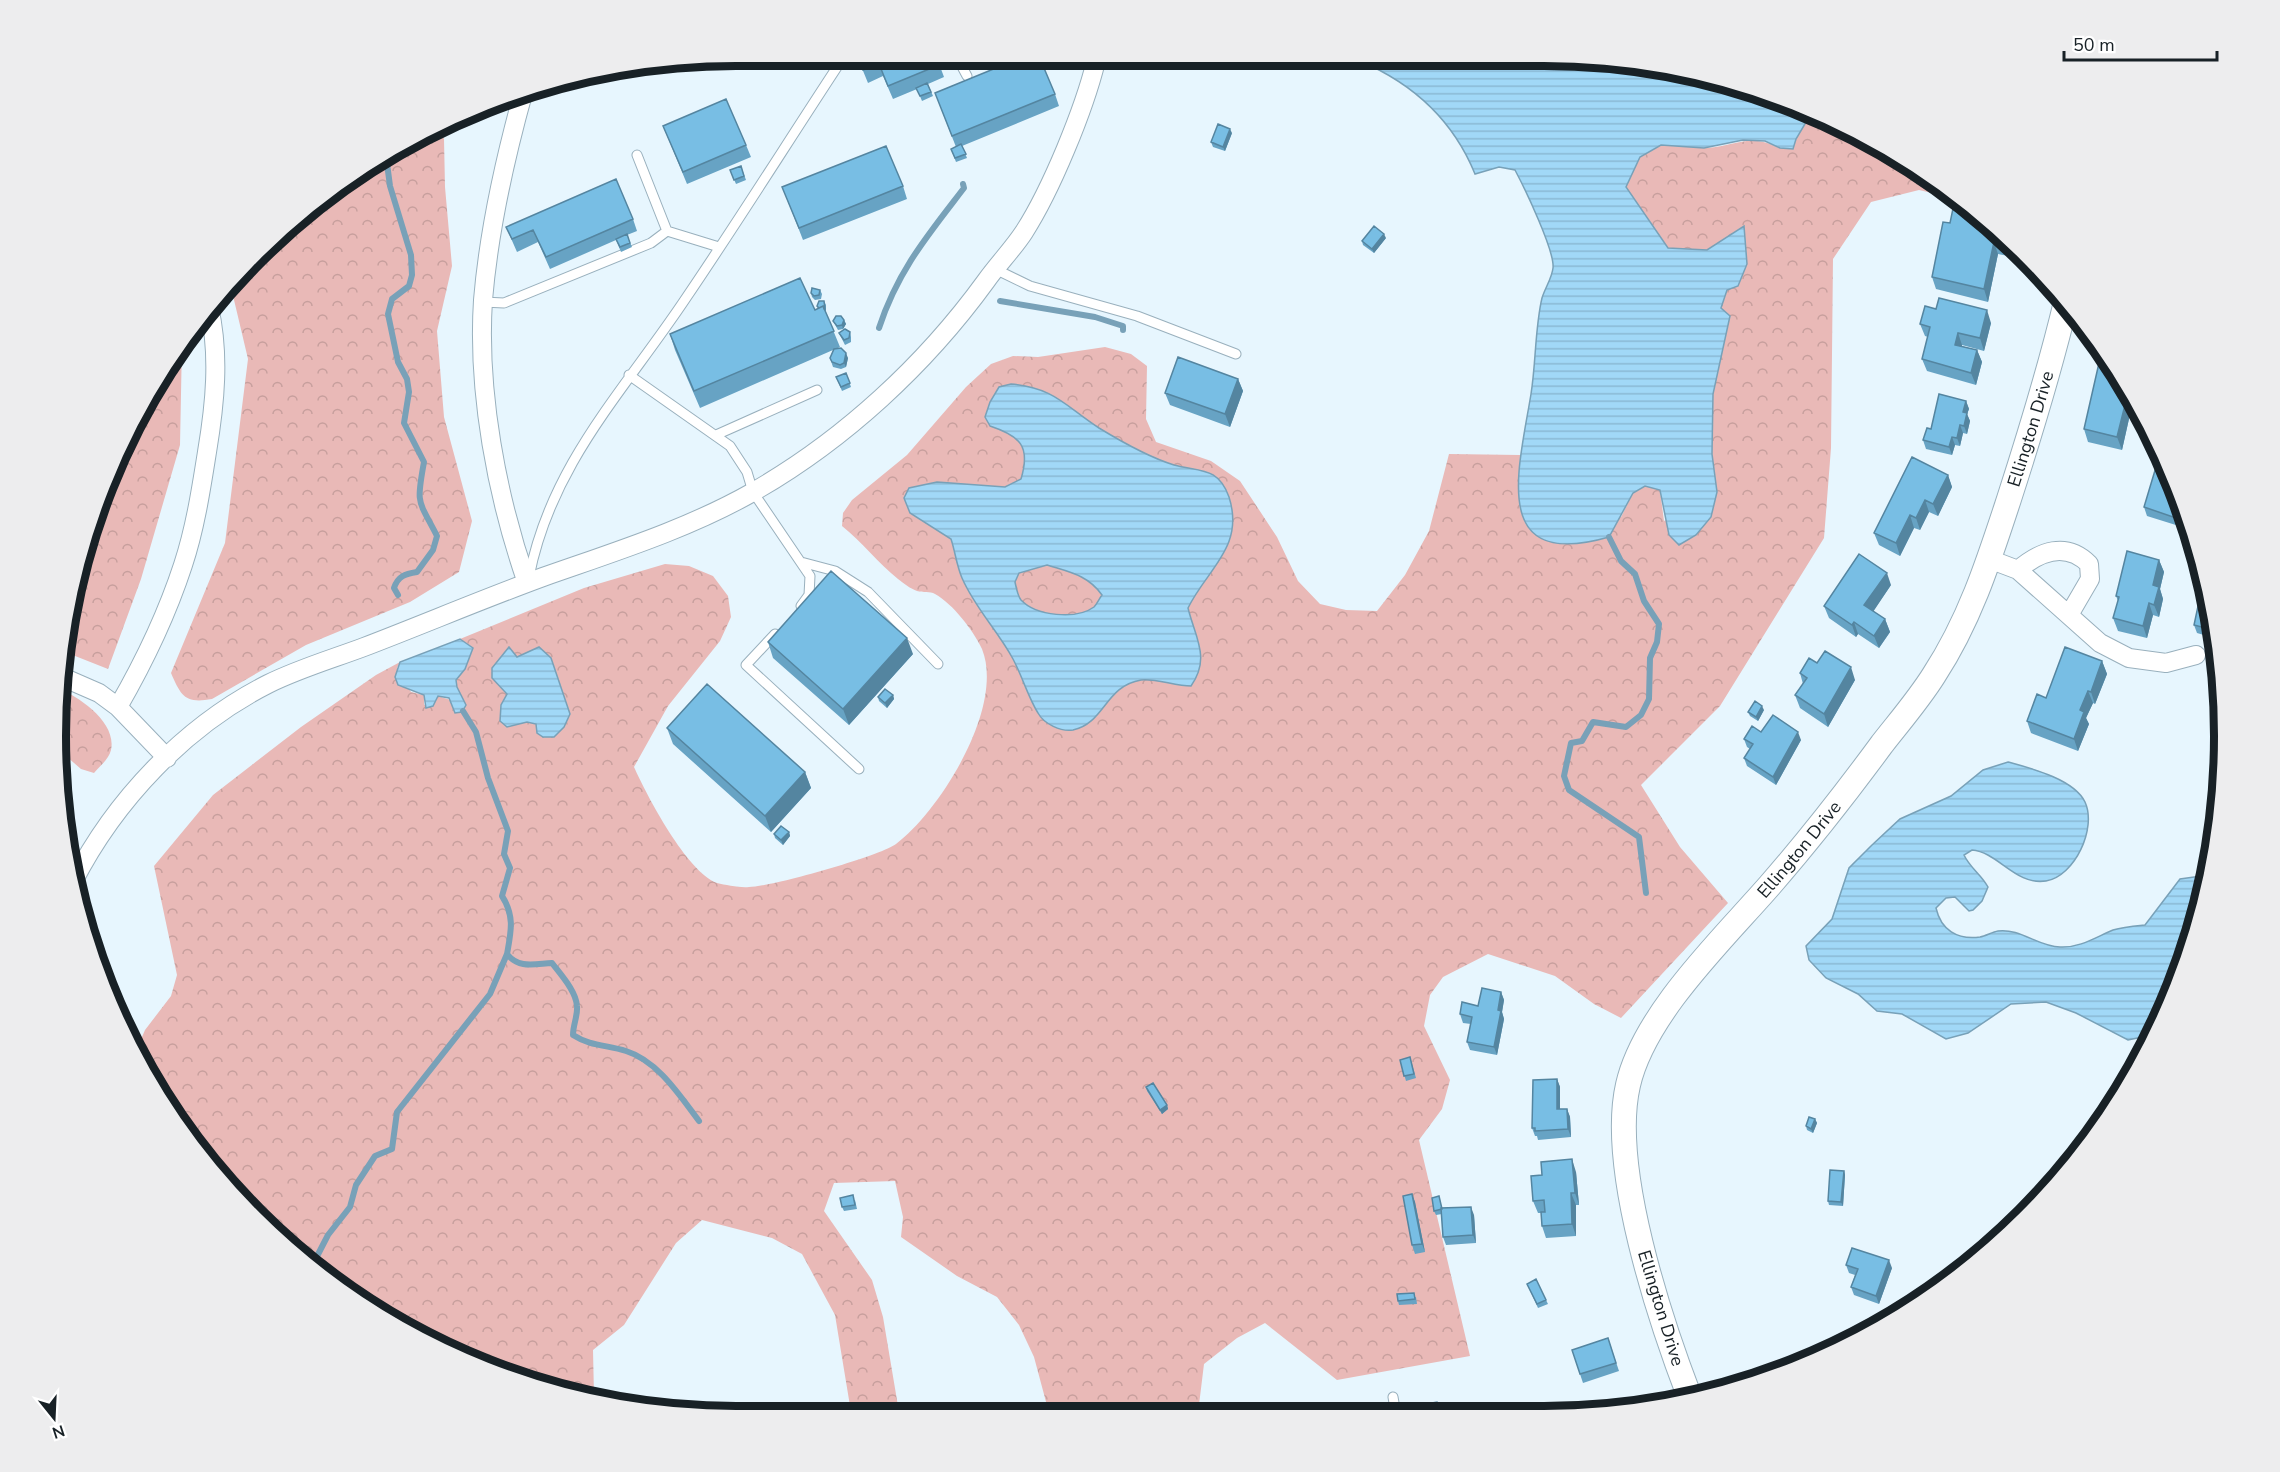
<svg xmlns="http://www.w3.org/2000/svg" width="2280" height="1472" font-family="'Nunito Sans',sans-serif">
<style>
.forest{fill:url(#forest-crowns)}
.water{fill:url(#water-rules);stroke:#78a1b8;stroke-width:1.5;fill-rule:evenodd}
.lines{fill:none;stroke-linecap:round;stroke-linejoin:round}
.stream{stroke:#78a1b8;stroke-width:6}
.lane-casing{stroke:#99b0bd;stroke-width:11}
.street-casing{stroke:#99b0bd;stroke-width:20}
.secondary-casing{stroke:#99b0bd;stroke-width:26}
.lane{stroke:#fff;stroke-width:9}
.street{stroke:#fff;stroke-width:18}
.secondary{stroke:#fff;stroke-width:24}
.wall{fill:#67a3c4}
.shaded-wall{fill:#5485a0}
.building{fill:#78bee4;stroke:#5485a0;stroke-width:1.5}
.labels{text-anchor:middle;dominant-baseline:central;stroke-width:4.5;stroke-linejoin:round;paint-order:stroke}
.street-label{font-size:18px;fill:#182126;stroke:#fff}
.rim{fill:none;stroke:#182126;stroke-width:8}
</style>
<defs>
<pattern id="forest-crowns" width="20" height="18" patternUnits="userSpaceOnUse" patternTransform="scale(1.5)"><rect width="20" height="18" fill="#e9b9b7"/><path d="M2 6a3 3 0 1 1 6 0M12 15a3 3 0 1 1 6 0" fill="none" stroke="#c79f9d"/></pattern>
<pattern id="water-rules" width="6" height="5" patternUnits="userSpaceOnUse" patternTransform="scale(1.5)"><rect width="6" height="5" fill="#a1d8f7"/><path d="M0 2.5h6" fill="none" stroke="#8ab9d4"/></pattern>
</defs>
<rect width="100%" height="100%" fill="#e7f6fe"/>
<!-- forest -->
<path class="forest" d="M1812 112 1845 126 1953 198 1919 190 1871 202 1833 259 1831 448 1824 538 1720 706 1641 785 1680 847 1728 903 1621 1018 1594 1004 1555 976 1488 954 1443 977 1430 995 1424 1026 1450 1080 1442 1109 1419 1140 1470 1356 1337 1380 1265 1323 1237 1338 1204 1364 1198 1413H1049L1034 1357 1019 1325 997 1297 957 1276 901 1237 903 1217 895 1181 834 1183 824 1211 872 1280 883 1317 899 1412H851L835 1315 802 1254 772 1238 702 1220 676 1243 624 1325 593 1350 594 1396 475 1365 395 1325 288 1248 170 1114 136 1051 145 1030 171 996 177 975 154 866 213 795 301 727 376 675 400 662 397 668 411 692 424 695V705L438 696 466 705 457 687 456 679 465 669 473 648 460 639 584 588 665 564 689 566 713 576 728 596 731 617 720 641 668 706 634 767C647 796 687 872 717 883 726 885 740 888 749 887 771 887 880 856 896 844 941 810 1005 706 982 649 973 630 953 604 935 594 930 591 923 593 917 591 911 589 903 583 898 579 878 563 862 542 842 526L843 513 852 500 907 455 966 387 991 364 1013 356 1038 357 1105 347 1131 354 1147 366 1146 419 1156 442 1211 461 1240 481 1277 537 1298 581 1320 604 1346 610 1377 611 1405 575 1429 531 1449 454 1520 455 1519 505 1621 517 1633 493 1645 485 1660 490 1664 521 1717 492 1712 454 1713 394 1729 316 1721 308 1743 227 1707 251 1668 248 1626 187C1630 179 1634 164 1640 157 1658 136 1684 149 1707 148 1738 146 1747 133 1780 148L1796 139Z
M440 130 444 139 445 187 452 266 437 331 444 417 472 521 459 572 410 602 306 645 212 699C185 704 181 696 171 673L225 543 248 359 230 283 255 255 358 170Z
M182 343 180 445 141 579 108 669 65 652 92 517 147 396Z
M58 688C79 697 117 722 111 750 109 759 100 766 94 773L81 769 59 750Z"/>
<!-- water -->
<path class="water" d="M1360 61H1633L1762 92 1812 112 1796 139 1793 149 1780 148 1765 141 1743 140 1704 148 1661 145 1640 157 1626 187 1668 248 1707 250 1744 226 1747 264 1738 286 1727 290 1721 308 1730 316 1713 394 1712 454 1717 492 1711 517 1696 535 1679 545 1669 535 1660 490 1645 486 1633 493 1609 537C1488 572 1519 468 1531 394 1536 363 1535 327 1542 298 1545 288 1552 278 1553 268 1555 251 1524 187 1515 170L1499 167 1475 174C1453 120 1414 84 1360 61Z
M1011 384C1055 388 1065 406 1099 428 1122 442 1148 457 1174 465 1199 472 1218 466 1229 497 1245 547 1207 569 1188 608 1195 637 1211 658 1191 686 1175 686 1155 678 1141 680 1105 686 1105 723 1073 730 1061 732 1044 724 1038 713 1029 699 1022 676 1013 659 998 631 975 608 962 578 957 567 955 551 951 539L910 513 904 498 909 488 937 482 1005 487 1021 479C1031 446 1020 436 990 426L985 417 990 402 999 387ZM1047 565C1069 572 1088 575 1102 595 1099 599 1097 604 1094 607 1076 620 1036 616 1021 600 1018 596 1016 587 1015 582L1019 573Z
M460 639 473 648 465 669 456 680 457 687 466 705 462 712 455 713 449 698 438 696 433 706 426 708 424 695 398 685 395 677 400 662Z
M509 647 517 657 539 647 551 658 570 714 564 727 554 737H543L537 733 536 724 527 722 507 727 500 721 501 705 507 694 492 678V668Z
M2008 762C2030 768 2074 779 2085 802 2097 828 2075 876 2046 881 2016 886 1998 852 1972 850L1964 855C1970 868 1981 874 1988 887L1982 901 1973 910 1969 911 1955 897 1946 898 1936 908C1941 930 1957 940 1980 937 1986 936 1992 932 1998 931 2020 928 2039 947 2060 947 2080 948 2096 937 2113 930 2123 927 2135 926 2145 925L2180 879 2201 876 2205 884 2188 954 2152 1035 2128 1040 2076 1013 2046 1002 2011 1004 1968 1033 1946 1039 1902 1014 1877 1011 1858 994 1826 978 1809 960 1806 946 1832 919 1849 868 1872 845 1900 819 1951 796 1983 770Z"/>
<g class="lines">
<!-- stream -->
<path class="stream" d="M386 156 390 186 411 255 412 275 409 286 392 299 388 314 398 362 407 379 409 392 404 423 424 462C416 505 418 499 437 536L433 550 417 572C405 574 398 576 394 588L398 595
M1000 301 1095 317 1123 326V330
M879 328C898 270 928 235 964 188L963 184
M1609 537 1621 561 1635 574 1644 601 1659 624 1657 642 1650 658 1649 699 1641 715 1626 727 1593 722 1582 741 1571 743 1564 776 1569 790 1639 837 1646 893
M463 711 476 732 488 778 508 831 504 854 510 868 502 896C515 916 511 932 507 954 519 969 534 964 552 963 561 975 576 991 577 1006 578 1015 573 1025 573 1035 590 1046 607 1045 626 1051 658 1061 680 1096 699 1121
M312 1266 328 1235 350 1207 356 1185 375 1156 392 1149 397 1112 490 994 507 954"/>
<!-- lane casing -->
<g class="lane-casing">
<path id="lane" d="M959 61 967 76
M637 155 667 231 719 247
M995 269 1030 286 1137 316 1236 354
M483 302 504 303 651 243 667 231
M629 375 730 446 747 472 753 492 810 576 809 595 801 606
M716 435 817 390
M801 562 835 571 868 592 938 664
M529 577C551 464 624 391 686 298 739 220 789 140 841 61
M775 634 746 665 859 769
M1393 1397 1396 1414"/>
</g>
<!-- street casing -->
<g class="street-casing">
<path id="street" d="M524 90C505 158 489 229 483 300 477 392 497 497 527 583
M1989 559 2018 570 2100 643 2129 658 2166 663 2196 655
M2018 570C2040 551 2066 541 2089 564L2090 579 2069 615
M60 676 99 693 118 707 167 758
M118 707C144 662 167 614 183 565 195 529 201 490 207 452 215 404 220 355 209 307
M73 882C115 800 185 726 268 684 298 669 332 659 364 647 424 624 483 599 543 577 614 552 688 529 753 492 844 440 925 365 986 281 998 264 1013 249 1024 232 1051 190 1084 110 1096 61"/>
</g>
<!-- secondary casing -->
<g class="secondary-casing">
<g id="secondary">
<path id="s1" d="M1690 1398C1660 1320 1609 1167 1628 1085 1644 1014 1723 939 1770 885 1810 839 1846 793 1882 744 1900 721 1919 699 1934 675 1970 620 1989 560 2009 499 2030 434 2050 369 2066 302"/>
</g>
</g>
<!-- lane -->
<use href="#lane" class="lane"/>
<!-- street -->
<use href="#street" class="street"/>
<!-- secondary -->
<use href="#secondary" class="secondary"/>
</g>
<!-- wall -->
<path class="wall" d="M739 61H750L740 65Z
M859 61H938L944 77 928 84 933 96 922 101 917 89 893 99 883 76 868 83Z
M622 67 595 79 593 74Z
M935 93 1055 94 1059 106 962 146 967 158 956 162 951 149 956 147Z
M663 126 746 145 751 157 687 184Z
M1232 133 1225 151 1213 147 1211 142Z
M741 166 746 180 736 184 730 170Z
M903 186 907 199 803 240 787 199Z
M633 219 637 231 627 235 632 247 621 252 616 240 550 269 538 242 517 252 506 227Z
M1950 223 1992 224 2011 244 2008 256 1998 254 1988 302 1936 289 1932 277Z
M1386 238 1374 253 1363 245 1362 241Z
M820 290 822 294 821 299 815 300 812 297 811 293Z
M824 301 826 305V313L840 347 836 349 848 358 846 367 841 369 833 367 830 358 833 350 700 408 675 350 670 334 815 310 818 309 817 306Z
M844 320 846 324 843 329 838 330 833 321Z
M1991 323 1984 351 1962 345V346L1977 350 1982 362 1976 385 1927 371 1922 359 1928 337 1925 336 1920 324Z
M850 332 851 337V342L845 345 839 333Z
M2112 366 2133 401 2122 450 2088 442 2084 429Z
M846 373 851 387 842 391 836 377Z
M1238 379 1243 391 1230 427 1170 405 1165 393Z
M1966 401 1969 409 1967 414 1970 421 1967 434 1963 433 1960 446 1955 445 1952 455 1926 449 1923 440 1931 429Z
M2168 471 2183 512 2179 526 2147 516 2144 507Z
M1948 475 1952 487 1938 516 1929 512 1920 530 1914 528 1900 556 1879 545 1874 533Z
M2159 560 2164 572 2160 589 2163 599 2159 617 2153 615 2147 638 2118 631 2113 618 2118 601 2116 596Z
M1891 585 1873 611 1885 619 1890 632 1879 648 1858 634 1856 637 1829 618 1824 606Z
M2207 593 2214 638 2197 633 2194 625Z
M768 642 913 654 849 725 773 658Z
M2102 661 2107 674 2095 704 2093 703 2086 718 2089 724 2078 751 2031 733 2027 721 2046 698Z
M1817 663 1855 680 1828 727 1800 708 1795 695 1803 684 1800 673Z
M893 695 894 699 887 708 879 701 878 697Z
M1764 710 1758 721 1750 716 1748 712Z
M667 728 805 772 811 788 771 832 673 744Z
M1761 732 1801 740 1776 785 1747 766 1744 758 1750 749 1747 747 1744 739Z
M789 832 790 836 783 845 775 838 774 834Z
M1501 992 1504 1000 1502 1012 1504 1019 1497 1055 1470 1050 1467 1042 1471 1024 1463 1023 1460 1014 1478 1006Z
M1410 1057 1416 1078 1406 1081 1400 1060Z
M1557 1079 1560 1087V1109H1567L1570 1117 1571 1137 1538 1140 1537 1136H1535L1532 1128Z
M1146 1087 1167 1105 1168 1109 1162 1114 1147 1091Z
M1815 1119 1817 1123 1813 1133 1807 1130 1806 1126Z
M1844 1171 1845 1175 1843 1206 1829 1205 1828 1201Z
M1576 1172 1579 1205H1576V1236L1546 1238 1542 1226 1541 1213H1538L1533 1201Z
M1412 1194 1415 1202 1425 1252 1415 1254 1412 1245Z
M1439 1196 1442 1208 1474 1215 1476 1243 1446 1245 1443 1237 1442 1214 1436 1215 1434 1211Z
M855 1200 857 1209 844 1211 842 1207Z
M1846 1265 1892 1268 1879 1304 1854 1295 1851 1287 1855 1275 1849 1273Z
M1527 1284 1546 1300 1548 1304 1538 1308Z
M1416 1297 1417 1304 1399 1305 1398 1301Z
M1608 1338 1619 1371 1583 1383 1572 1350Z"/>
<!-- shaded-wall -->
<path class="shaded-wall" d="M1230 129 1232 133 1225 151 1223 147Z
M1384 234 1386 238 1374 253 1372 249Z
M2005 237 2011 244 2008 256 2003 244Z
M1994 242 1998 254 1988 302 1984 289Z
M1987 310 1991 323 1984 351 1980 338Z
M844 320 846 324 843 329 842 325Z
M1958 333 1962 345 1959 357 1955 345Z
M1977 350 1982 362 1976 385 1971 373Z
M846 353 848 358 846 367 844 363Z
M1238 379 1243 391 1230 427 1225 414Z
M2128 393 2133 401 2122 450 2117 437Z
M1966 401 1969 409 1967 414 1970 421 1967 434 1964 426 1963 412Z
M1960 425 1963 433 1960 446 1957 438Z
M1952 437 1955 445 1952 455 1949 447Z
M1948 475 1952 487 1938 516 1933 504Z
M1925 500 1929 512 1920 530 1916 518Z
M2180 504 2183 512 2179 526 2176 518Z
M1910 515 1914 528 1900 556 1896 543Z
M2159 560 2164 572 2160 589 2163 599 2159 617 2154 605 2153 585Z
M1887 573 1891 585 1869 618 1864 605Z
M2149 603 2153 615 2147 638 2143 626Z
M1885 619 1890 632 1879 648 1874 636Z
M1854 622 1858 634 1856 637 1852 625Z
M907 638 913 654 849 725 843 709Z
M2102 661 2107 674 2095 704 2091 692Z
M1851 667 1855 680 1828 727 1824 714Z
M2088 691 2093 703 2086 718 2089 724 2078 751 2074 739 2080 710Z
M893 695 894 699 887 708 885 703Z
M1762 706 1764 710 1758 721 1756 717Z
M1798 732 1801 740 1776 785 1773 777Z
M805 772 811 788 771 832 765 816Z
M789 832 790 836 783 845 781 840Z
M1501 992 1504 1000 1502 1012 1504 1019 1497 1055 1494 1047 1498 1010Z
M1557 1079 1560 1087V1117L1557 1109Z
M1167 1105 1168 1109 1162 1114 1160 1110Z
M1567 1109 1570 1117 1571 1137 1568 1129Z
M1815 1119 1817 1123 1813 1133 1811 1129Z
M1572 1159 1576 1172 1579 1205 1575 1193Z
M1844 1171 1845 1175 1843 1206 1841 1202Z
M1571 1193 1576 1205V1236L1572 1224Z
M1412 1194 1415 1202 1425 1252 1422 1244Z
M1471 1207 1474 1215 1476 1243 1473 1235Z
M1889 1260 1892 1268 1879 1304 1876 1296Z"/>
<!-- building -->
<path class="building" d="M859 61H938L939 65 888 86 879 64 863 70Z
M1013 61H1041L1055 94 952 136 935 93Z
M927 83 931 92 920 96 916 88Z
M726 99 746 145 683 172 663 126Z
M1218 124 1230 129 1223 147 1211 142Z
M961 144 966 154 955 158 951 149Z
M886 146 903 186 799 228 782 187Z
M741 166 744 176 734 180 730 170Z
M616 179 633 219 546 257 533 230 512 239 506 227Z
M1955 199 1992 224 2005 237 2003 244 1994 242 1984 289 1932 277 1943 222 1950 223Z
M1374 226 1384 234 1372 249 1362 241Z
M627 234 630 243 620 247 616 239Z
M800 278 815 310 823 306 834 331 694 391 670 334Z
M812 288 820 290 819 295 814 296 811 293Z
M1939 298 1987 310 1980 338 1958 333 1955 345 1977 350 1971 373 1922 359 1930 327 1920 324 1925 306 1936 309Z
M819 301H824L825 309H824L823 306 819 308 817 306Z
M836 316H841L844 320 842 325 837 326 833 321Z
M845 329 850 332 849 338 844 340 839 333Z
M841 348 846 353 844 363 840 365 832 362 830 358 834 349Z
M1178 357 1238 379 1225 414 1165 393Z
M2099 363 2112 366 2128 393 2117 437 2084 429Z
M846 373 850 383 841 387 836 377Z
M1939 394 1966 401 1963 412 1967 413 1964 426 1960 425 1957 438 1952 437 1949 447 1923 440 1927 428 1931 429Z
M1912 457 1948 475 1933 504 1925 500 1916 518 1910 515 1896 543 1874 533Z
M2156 467 2168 471 2180 504 2176 518 2144 507Z
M2127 551 2159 560 2153 585 2159 587 2154 605 2149 603 2143 626 2113 618 2119 597 2116 596Z
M1859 554 1887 573 1864 605 1885 619 1874 636 1854 622 1852 625 1824 606Z
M831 571 907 638 843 709 768 642Z
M2201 592 2207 593 2213 630 2194 625Z
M2065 647 2102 661 2091 692 2088 691 2080 710 2084 712 2074 739 2027 721 2037 694 2046 698Z
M1825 651 1851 667 1824 714 1795 695 1807 678 1800 673 1809 658 1817 663Z
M707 684 805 772 765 816 667 728Z
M885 689 893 695 885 703 878 697Z
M1755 701 1762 706 1756 717 1748 712Z
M1773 715 1798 732 1773 777 1744 758 1753 744 1744 739 1752 726 1761 732Z
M781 826 789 832 781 840 774 834Z
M1482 988 1501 992 1498 1010 1501 1011 1494 1047 1467 1042 1472 1017 1460 1014 1462 1002 1478 1006Z
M1410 1057 1414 1074 1404 1076 1400 1060Z
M1557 1079V1109H1567L1568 1129 1535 1131V1128H1532L1533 1080Z
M1153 1083 1167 1105 1160 1110 1146 1087Z
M1809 1117 1815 1119 1811 1129 1806 1126Z
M1572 1159 1575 1193H1571L1572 1224 1542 1226 1541 1212H1545L1544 1200 1533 1201 1531 1176 1542 1175 1541 1162Z
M1830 1170 1844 1171 1841 1202 1828 1201Z
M1412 1194 1422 1244 1412 1245 1403 1196Z
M853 1195 855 1205 842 1207 840 1198Z
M1439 1196 1442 1209 1434 1211 1432 1198Z
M1471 1207 1473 1235 1443 1237 1441 1208Z
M1852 1248 1889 1260 1876 1296 1851 1287 1858 1269 1846 1265Z
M1536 1279 1546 1300 1537 1304 1527 1284Z
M1414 1293 1415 1299 1398 1301 1397 1294Z
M1608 1338 1616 1363 1580 1374 1572 1350Z
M1437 1402 1438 1408 1455 1405 1456 1414H1427L1425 1404Z"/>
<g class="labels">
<!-- street labels -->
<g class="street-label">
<text stroke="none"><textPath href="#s1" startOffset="1102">Ellington Drive</textPath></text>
<text stroke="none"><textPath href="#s1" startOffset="616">Ellington Drive</textPath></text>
<text transform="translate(1661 1308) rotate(73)">Ellington Drive</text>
</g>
</g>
<!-- crop -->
<path d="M0 0H2280V1472H0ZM736 66H1544A670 670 0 0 1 2214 736V736A670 670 0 0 1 1544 1406H736A670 670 0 0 1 66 736V736A670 670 0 0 1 736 66Z" fill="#ededee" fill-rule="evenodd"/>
<path class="rim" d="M736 66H1544A670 670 0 0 1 2214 736V736A670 670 0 0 1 1544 1406H736A670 670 0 0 1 66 736V736A670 670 0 0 1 736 66Z"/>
<!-- north arrow -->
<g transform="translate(54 1418) rotate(162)" stroke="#ffffff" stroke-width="4.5" paint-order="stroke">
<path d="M0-4.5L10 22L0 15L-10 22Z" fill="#182126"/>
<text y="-9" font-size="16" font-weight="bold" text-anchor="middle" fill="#182126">N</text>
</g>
<!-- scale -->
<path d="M2064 51v9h153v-9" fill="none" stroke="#182126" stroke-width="3"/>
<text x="2073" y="51" font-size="18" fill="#182126" stroke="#ffffff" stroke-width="4.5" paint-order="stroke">50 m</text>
</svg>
